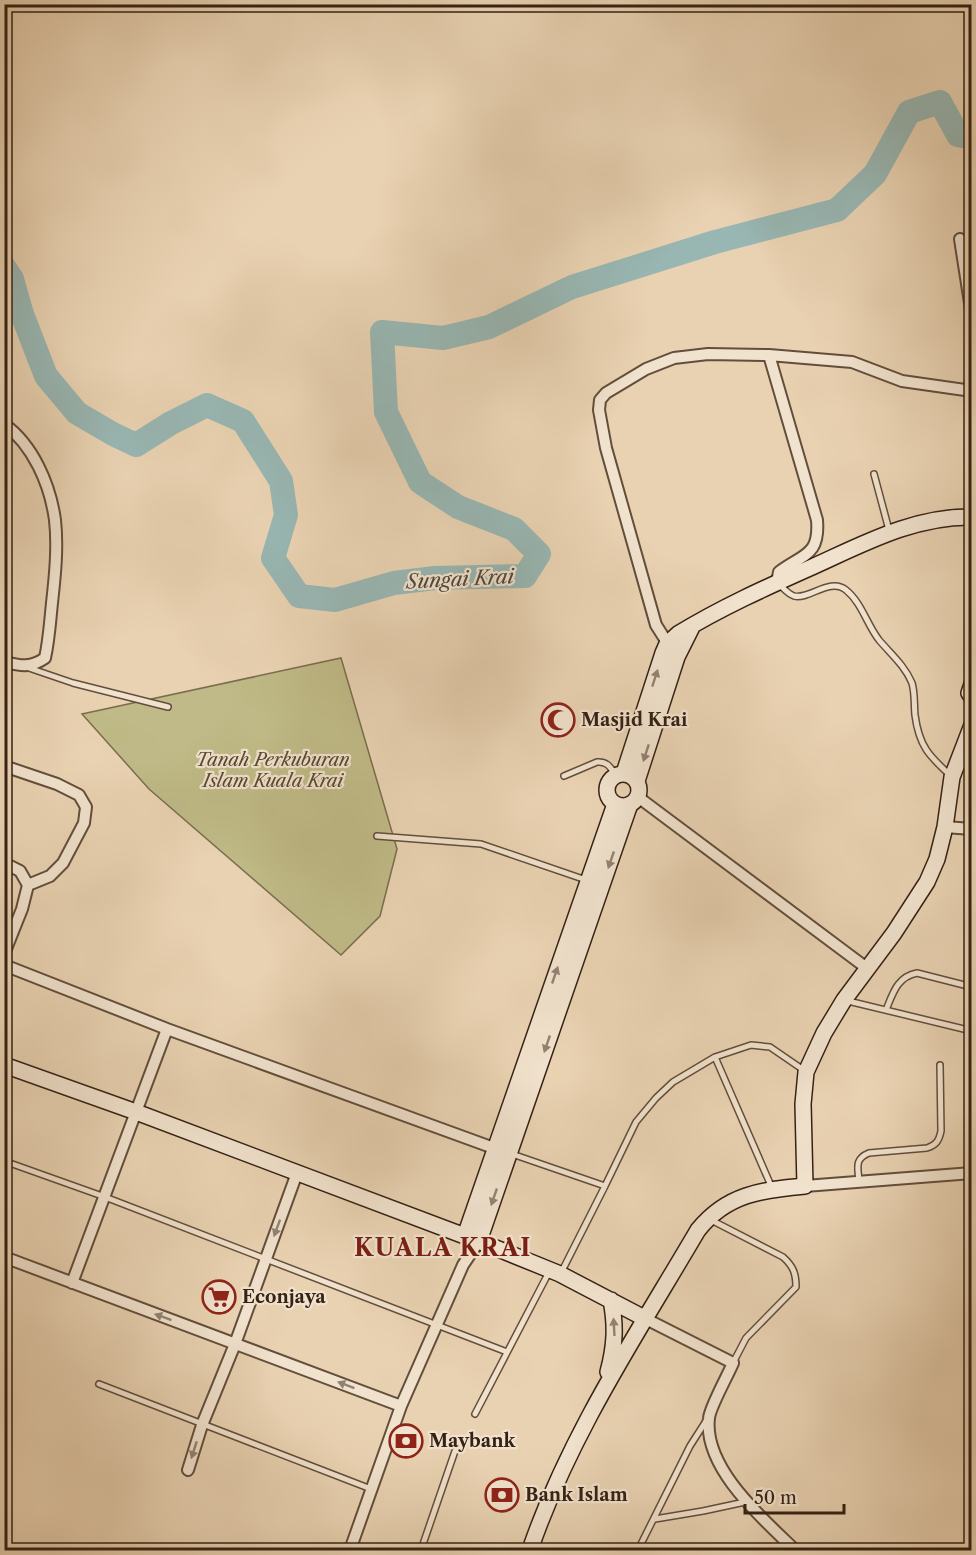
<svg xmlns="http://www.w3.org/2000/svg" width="976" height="1555" font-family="'Libre Caslon Text',serif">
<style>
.green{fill:#bfba87;stroke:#7a6e4e;stroke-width:1.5}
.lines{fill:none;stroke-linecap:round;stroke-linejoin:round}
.river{stroke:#98b6b2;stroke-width:24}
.lane-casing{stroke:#624e3c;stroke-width:8}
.street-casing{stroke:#624e3c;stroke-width:14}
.secondary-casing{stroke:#352215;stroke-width:18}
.lane{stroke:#f1e2cd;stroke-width:5}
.street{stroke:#f1e2cd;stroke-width:10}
.secondary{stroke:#f1e2cd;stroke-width:15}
.oneway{fill:#938271}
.labels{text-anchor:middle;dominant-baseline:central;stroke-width:4.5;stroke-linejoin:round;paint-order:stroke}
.poi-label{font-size:18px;font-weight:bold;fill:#352215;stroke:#f1e2cd;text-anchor:start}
.park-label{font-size:18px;font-style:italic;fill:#584832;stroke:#f1e2cd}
.water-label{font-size:20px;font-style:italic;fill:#4e473c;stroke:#f1e2cd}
.district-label{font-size:24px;font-weight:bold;letter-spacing:1.5px;fill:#7a1f14;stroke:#f1e2cd}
</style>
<rect width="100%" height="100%" fill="#e9d2b2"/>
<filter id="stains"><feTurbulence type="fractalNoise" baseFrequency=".00333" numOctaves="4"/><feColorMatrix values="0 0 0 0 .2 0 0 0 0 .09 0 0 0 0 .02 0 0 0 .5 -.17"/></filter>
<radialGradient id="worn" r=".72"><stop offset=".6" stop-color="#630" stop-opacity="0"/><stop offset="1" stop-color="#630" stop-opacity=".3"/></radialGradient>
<!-- green -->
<path class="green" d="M341 658 397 849 380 916 341 955 149 789 82 714Z"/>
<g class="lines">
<!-- river -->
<path class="river" d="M4 267 12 279 22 314 46 376 77 413 113 434 136 445 171 423 207 405 243 421 281 481 286 515 273 558 299 596 335 600 394 583 435 578 525 576 539 554 514 529 458 507 420 482 386 412 382 332 443 338 489 327 572 287 715 242 837 210 875 174 909 112 940 102 958 135 972 138"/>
<!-- lane casing -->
<g class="lane-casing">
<path id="lane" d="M874 474 889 530
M780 585C784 589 788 594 794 596 809 600 830 577 846 590 862 603 867 625 879 640 891 654 905 666 912 683 915 693 914 705 915 715 919 746 929 756 951 776
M26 667 73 683 168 707
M564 776 597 762C607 761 610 767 616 775
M377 836 481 844 586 880
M848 1001 972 1031
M886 1010C893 993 897 977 917 973L972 987
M715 1057 772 1188
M512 1154 605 1186 636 1122 656 1098 673 1082 715 1057 751 1045 770 1047 805 1071
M4 1161 105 1197 507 1352
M859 1181C858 1168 854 1159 869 1153L927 1148C936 1145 939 1141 941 1131L940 1065
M711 1220 783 1257C793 1266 796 1273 796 1287L746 1338 733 1363
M561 1273 605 1186
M99 1384 371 1489
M475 1414 549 1272
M655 1519 703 1511 745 1502
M421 1550 455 1451
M638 1550 690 1446 706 1421"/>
</g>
<!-- street casing -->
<g class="street-casing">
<path id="street" d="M960 239 972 316
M769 355 817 520C820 556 803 554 779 572L777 582
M4 424C33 445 50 484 55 520 58 547 55 576 52 603 50 622 49 640 45 658 31 668 21 666 4 662
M670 647 656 625 606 448 599 410 600 400 606 393 646 369 674 358 708 354 769 355 852 362 902 381 972 391
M4 766 57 784 79 795 86 807 84 823 63 863 50 876 28 885
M638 797 868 969
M945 827 972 829
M4 863 20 871 28 885 22 909 4 954
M4 965 167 1029 502 1151
M805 1186 972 1173
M4 1257 401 1406
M72 1283 167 1029
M646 1319 733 1363C728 1375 710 1407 709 1418 703 1468 763 1519 795 1550
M188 1470 202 1425 235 1344 297 1173
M350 1550 401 1406 463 1265 479 1241"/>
</g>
<!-- secondary casing -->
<g class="secondary-casing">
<path id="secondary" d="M972 684 969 693 972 697
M624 773 663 653 667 644 678 634C720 608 767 587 812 567 863 544 914 516 972 517
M607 790a16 16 0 1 1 32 0a16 16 0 1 1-32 0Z
M637 781 677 657 693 625
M4 1065 136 1112 486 1244 560 1274 646 1319
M465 1236 615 804
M479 1241 630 804
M608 1372C615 1346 616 1326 611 1300
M530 1550C569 1436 637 1334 698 1230 727 1194 761 1190 805 1186L803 1104 806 1072 824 1033 844 1000 894 933 927 882 937 859 945 827 952 777 972 725"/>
</g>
<!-- lane -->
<use href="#lane" class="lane"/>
<!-- street -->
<use href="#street" class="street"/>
<!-- secondary -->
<use href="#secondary" class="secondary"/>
</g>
<!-- one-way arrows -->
<defs><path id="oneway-solid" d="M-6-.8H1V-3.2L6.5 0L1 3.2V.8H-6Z" transform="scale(1.5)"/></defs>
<g class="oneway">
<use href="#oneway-solid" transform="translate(655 678) rotate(-72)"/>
<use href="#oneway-solid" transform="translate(646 753) rotate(108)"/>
<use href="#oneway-solid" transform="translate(611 860) rotate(109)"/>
<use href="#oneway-solid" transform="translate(555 975) rotate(-71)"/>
<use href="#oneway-solid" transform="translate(547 1044) rotate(109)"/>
<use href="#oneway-solid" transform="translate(494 1197) rotate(109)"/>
<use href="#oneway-solid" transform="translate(277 1228) rotate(110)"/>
<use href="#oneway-solid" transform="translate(163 1317) rotate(-160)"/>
<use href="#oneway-solid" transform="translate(614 1327) rotate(-93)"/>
<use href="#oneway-solid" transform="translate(346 1385) rotate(-159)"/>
<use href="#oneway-solid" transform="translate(194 1450) rotate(108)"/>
</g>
<!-- icons -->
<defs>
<g id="mosque-ring" transform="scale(1.725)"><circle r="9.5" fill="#f1e2cd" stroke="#8f2418" stroke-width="1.5"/><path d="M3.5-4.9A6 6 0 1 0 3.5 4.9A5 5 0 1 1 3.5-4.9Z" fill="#8f2418"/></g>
<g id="supermarket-ring" transform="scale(1.725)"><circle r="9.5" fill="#f1e2cd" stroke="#8f2418" stroke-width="1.5"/><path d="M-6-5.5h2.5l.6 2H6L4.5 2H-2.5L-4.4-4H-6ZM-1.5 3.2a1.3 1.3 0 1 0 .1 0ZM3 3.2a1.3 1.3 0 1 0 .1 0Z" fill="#8f2418"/></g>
<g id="bank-ring" transform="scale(1.725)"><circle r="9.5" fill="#f1e2cd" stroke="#8f2418" stroke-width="1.5"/><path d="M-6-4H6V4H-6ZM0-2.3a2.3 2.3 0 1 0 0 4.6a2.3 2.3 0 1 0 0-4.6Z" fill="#8f2418"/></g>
</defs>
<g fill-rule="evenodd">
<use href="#mosque-ring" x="558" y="720"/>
<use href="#supermarket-ring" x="219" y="1297"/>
<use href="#bank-ring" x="406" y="1441"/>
<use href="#bank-ring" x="502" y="1495"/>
</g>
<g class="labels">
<!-- poi labels -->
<g class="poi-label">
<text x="581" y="720">Masjid Krai</text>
<text x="242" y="1297">Econjaya</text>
<text x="429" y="1441">Maybank</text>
<text x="525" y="1495">Bank Islam</text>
</g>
<!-- park labels -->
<g class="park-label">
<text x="273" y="760">Tanah Perkuburan<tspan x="273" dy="21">Islam Kuala Krai</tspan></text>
</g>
<!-- water labels -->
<g class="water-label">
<text transform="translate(460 579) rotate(-3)">Sungai Krai</text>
</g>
<!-- district labels -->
<g class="district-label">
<text x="443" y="1247">KUALA KRAI</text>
</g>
</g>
<!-- margin -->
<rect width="976" height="1555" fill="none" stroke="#e9d2b2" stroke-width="24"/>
<rect x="6" y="6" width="964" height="1543" fill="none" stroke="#352215" stroke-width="3"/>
<rect x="12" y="12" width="952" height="1531" fill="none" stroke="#352215" stroke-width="1.5"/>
<!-- scale -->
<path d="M745 1504v9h99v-9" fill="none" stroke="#352215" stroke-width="3"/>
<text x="754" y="1504" font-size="18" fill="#352215" stroke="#f1e2cd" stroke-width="4.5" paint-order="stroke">50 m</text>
<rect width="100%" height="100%" filter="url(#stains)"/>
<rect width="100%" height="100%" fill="url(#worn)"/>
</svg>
